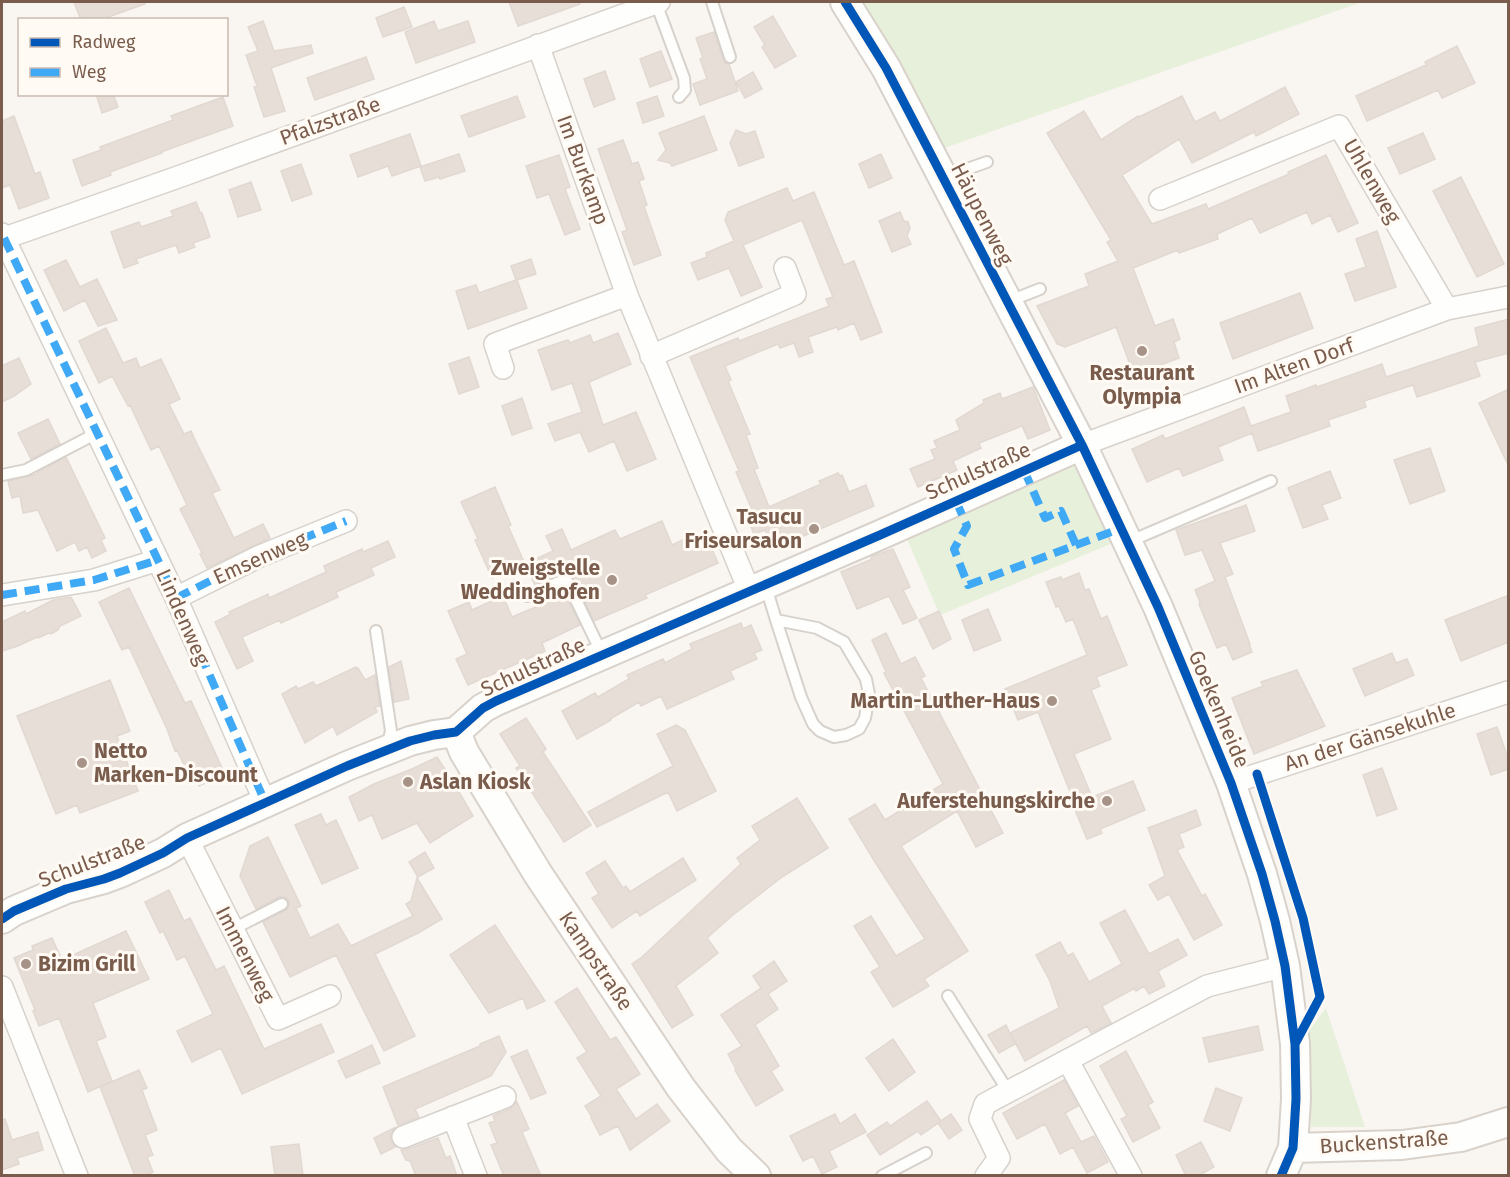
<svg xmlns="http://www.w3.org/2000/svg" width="1510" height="1177" font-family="'Fira Sans',sans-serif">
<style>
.green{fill:#e7f0db}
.building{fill:#e6ded7;stroke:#e2d8d2;stroke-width:1.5}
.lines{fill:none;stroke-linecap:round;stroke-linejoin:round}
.lane-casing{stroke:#d7d1cb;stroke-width:14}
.street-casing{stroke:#d7d1cb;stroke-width:24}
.secondary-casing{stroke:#d9d2cb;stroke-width:32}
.lane{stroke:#fefefd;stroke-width:10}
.street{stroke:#fefefd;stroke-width:21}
.secondary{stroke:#fefefd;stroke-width:28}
.quiet{stroke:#3fa9f5;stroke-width:8;stroke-dasharray:15 8;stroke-linecap:butt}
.cycleway-casing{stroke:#fffaf3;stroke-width:13}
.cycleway{stroke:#0057b8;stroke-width:9}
.poi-dot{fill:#a69286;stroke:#fffaf3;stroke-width:2}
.labels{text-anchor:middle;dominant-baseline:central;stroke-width:6;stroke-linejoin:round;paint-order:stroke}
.street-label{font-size:21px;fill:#7a5c4d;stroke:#fffaf3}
.poi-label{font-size:21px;font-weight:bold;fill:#7a5c4d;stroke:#fffaf3;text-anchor:end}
</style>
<rect width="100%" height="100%" fill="#f9f5f0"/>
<!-- green -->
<path class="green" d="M846 2H1362L927 154Z
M1075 464 1113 543 940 615 906 537Z
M1326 1008 1365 1127H1311V1084L1305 1036Z"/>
<!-- building -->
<path class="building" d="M74 2H145V4L100 20H81Z
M509 2H579L580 4 518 26Z
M404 7 412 27 383 37 376 18Z
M773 16 796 56 775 68 762 47 765 45 754 27Z
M263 21 274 51 311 45 313 53 271 68 285 111 264 117 254 87 257 86 246 55 258 51 248 27Z
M434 21 438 31 468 21 475 42 416 63 405 32Z
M714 32 723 59 725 63 729 64 738 91 700 105 693 84 707 79 700 59 703 58 696 38Z
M1457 46 1475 83 1442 98 1438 90 1367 121 1356 96 1426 65 1425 62Z
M661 51 672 79 650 87 640 59Z
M366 57 374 79 315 100 307 78Z
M605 71 615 99 594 107 584 79Z
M753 72 762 89 745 98 736 82Z
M1285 87 1299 114 1256 136 1254 132 1192 163 1179 139 1122 175 1152 224 1206 204 1208 209 1289 174 1288 172 1326 155 1358 223 1338 232 1330 215 1312 224 1307 212 1260 233 1252 218 1217 234 1218 239 1179 253 1178 250 1133 268 1155 326 1173 319 1180 339 1174 342 1179 358 1134 375 1116 327 1065 347 1057 344 1037 306 1089 286 1085 274 1118 261 1107 242 1111 240 1047 133 1084 111 1101 140 1138 116 1139 117 1182 96 1195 122 1215 112 1220 121Z
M96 94H113L118 107 102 113Z
M517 96 525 117 469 137 461 116Z
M657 96 664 116 643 123 637 103Z
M223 97 233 126 161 152 162 153 110 172 111 175 82 186 73 160 101 150 100 147 173 120 171 116Z
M14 116 35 174 40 172 49 198 19 209 10 185 2 188V121Z
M704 116 717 150 672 166 670 163 658 160 666 150 659 133Z
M736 130 746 134 755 131 764 157 739 166 730 143Z
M1423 133 1435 159 1400 174 1388 148Z
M410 134 421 166 392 176 388 166 358 177 350 155Z
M623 140 632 164 638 162 644 179 639 181 647 205 644 206 661 255 634 265 622 232 627 230 598 149Z
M459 154 465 171 440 179 439 177 425 181 420 167Z
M881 154 892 178 869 188 859 164Z
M559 155 570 187 565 189 580 229 565 235 549 194 537 198 526 166Z
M301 164 312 194 292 201 281 171Z
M1461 177 1504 264 1477 277 1433 191Z
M251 182 261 210 238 217 229 190Z
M787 188 793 201 814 192 844 265 854 261 882 332 861 340 854 323 838 330 837 327 808 337 813 352 799 357 794 343 780 348 778 344 725 366 731 380 728 381 750 434 746 435 758 468 754 469 769 507 821 484 819 481 838 473 840 476 842 475 849 492 866 485 874 506 773 549 765 530 754 534 745 513 752 510 736 472 739 471 690 357 738 338 739 341 829 306 826 299 833 297 802 220 743 245 762 287 741 296 729 268 698 280 691 263 707 257 706 253 734 241 725 220 728 212Z
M196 202 200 212 202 213 210 237 193 243 195 247 179 253 176 245 136 259 138 263 124 268 111 232 139 222 141 227 173 216 171 211Z
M900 212 904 221 908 222 910 228 907 236 911 244 892 252 879 221Z
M1377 231 1396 287 1355 301 1345 274 1366 267 1356 239Z
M531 259 536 274 517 280 527 308 468 329 456 291 476 285 479 293 516 280 511 266Z
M66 260 80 287 97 279 117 320 98 326 85 300 64 311 44 270Z
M1300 293 1313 328 1233 359 1220 323Z
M1509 319V353L1475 362 1480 376 1417 397 1413 385 1364 401 1366 407 1328 420 1330 426 1258 451 1252 433 1218 447 1223 460 1183 476 1179 468 1147 482 1132 449 1163 435 1165 439 1244 407 1251 426 1291 412 1286 396 1316 385 1317 387 1382 364 1386 377 1479 346 1475 328Z
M106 328 123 363 136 358 140 368 161 359 180 399 169 404 184 434 191 431 198 446 220 490 212 493 234 538 263 524 270 538 207 568 200 554 202 553 180 509 187 505 159 446 151 450 130 405 128 406 112 376 99 383 79 341Z
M618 333 631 364 589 382 603 425 636 412 656 459 627 471 614 441 589 452 580 432 555 441 548 424 582 412 572 383 552 390 538 350 568 340 570 343 590 335 593 343Z
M469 357 479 387 459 394 449 364Z
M19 358 31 384 14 396 2 402V366Z
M1033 387 1050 430 1028 439 1022 426 979 443 981 448 953 461 957 470 918 487 910 469 935 459 931 450 937 448 934 441 960 430 956 420 984 403 983 400 1000 393 1002 399Z
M1509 389V467L1479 403Z
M522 398 532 428 512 435 502 406Z
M48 419 60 444 31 459 18 433Z
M1430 448 1445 491 1410 504 1394 460Z
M66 457 105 538 101 540 106 551 92 558 87 547 79 551 75 542 57 551 38 510 23 513 20 496 12 498 8 481 38 474 37 472Z
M1330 471 1341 498 1322 505 1328 519 1303 528 1288 488Z
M495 487 511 525 508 526 525 564 492 578 475 540 478 539 461 502Z
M1246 505 1255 531 1220 543 1233 574 1225 577 1250 644H1249L1252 652 1233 660 1226 644 1217 648 1199 604 1200 602 1195 590 1215 581 1202 550 1185 555 1176 530Z
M662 521 672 545 691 536 693 541 706 535 718 563 645 595 647 598 594 621 571 573 567 572H563L535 585 525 564 553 551 546 536 562 529 571 550 615 530 620 539Z
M388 541 395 557 371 568 374 575 336 592 338 597 281 623 280 620 242 637 253 661 237 669 215 622 231 614 229 612 268 594 269 598 326 572 324 566 362 549 363 552Z
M893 549 910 587 903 590 917 618 903 624 889 596 857 609 841 572 870 560 872 559 871 557Z
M1079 573 1085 590 1089 589 1101 619 1107 616 1127 665 1096 677 1100 686 1091 690 1111 739 1074 754 1092 797 1133 781 1145 810 1100 829 1102 833 1087 839 1073 805 1075 804 1038 712 1018 720 1005 689 1087 655 1073 619 1066 622 1059 606 1056 607 1046 582 1061 577 1062 580Z
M129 588 185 703 191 701 225 774 199 786 192 771 188 773 177 750 175 751 167 729 129 647 122 650 99 602Z
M562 589 580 625 542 643 545 651 468 685 456 659 467 654 448 611 469 602 472 610 503 596 512 617 543 604 541 598Z
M1509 595V642L1461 661 1445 620Z
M71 597 81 616 60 626 58 630 51 634 49 633 38 638 37 637 18 646 2 651V622L25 611 26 614 53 600Z
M988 609 1001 640 974 651 962 620Z
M939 611 951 639 933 649 919 620Z
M741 623 743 629 751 625 762 650 754 653 757 659 730 671 734 679 667 709 661 696 641 706 639 702 610 719 611 720 577 739 562 711 595 693 598 697 629 679 627 675 663 659 665 663 692 649 690 644Z
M886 633 901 664 915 657 925 676 921 678 1003 833 976 847 957 811 901 846 968 951 924 979 929 986 893 1007 871 972 880 967 854 926 871 916 896 956 925 939 875 862 849 819 875 804 885 820 943 784 884 673 886 672 872 640Z
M1392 653 1396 663 1407 659 1414 675 1365 696 1353 669Z
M401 661 409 699 394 702 389 667Z
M356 667 357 669 358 668 365 680 375 675 380 706 375 707 377 712 337 735 333 726 305 743 282 694 296 686 298 689 313 682 316 686Z
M1297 670 1325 726 1254 754 1232 698 1263 686 1261 682Z
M110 680 130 731 117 736 138 791 80 813 77 805 56 814 17 716Z
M526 718 546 749 543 752 591 825 564 842 516 768 520 766 500 734Z
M676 725 685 730 716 791 677 811 668 792 597 827 588 812 673 766 657 734Z
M1497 727 1509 761V769L1491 775 1477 734Z
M437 757 452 780 473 816 430 843 417 823 382 839 372 815 359 821 349 797 374 784 412 769Z
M1382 768 1397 809 1377 816 1363 775Z
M797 798 828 848 782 877 733 915 707 938 718 953 676 986 693 1015 672 1028 632 964 642 957 741 864 737 858 760 840 752 826Z
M1196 810 1201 825 1179 834 1184 847 1177 850 1202 896 1205 894 1222 925 1194 940 1169 894 1158 900 1149 885 1165 876 1148 828Z
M321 814 326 825 336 820 358 868 322 884 295 825Z
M268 837 301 906 296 908 310 938 338 924 351 946 413 916 406 904 411 901 417 878 442 919 418 933 375 954 415 1036 384 1051 336 955 290 977 263 922 286 910 289 905V901L286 897H279L256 909 240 876 250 846Z
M425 852 434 868 418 877 409 862Z
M683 858 696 880 640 916 637 911 612 928 592 898 599 894 586 873 605 861 623 888 626 886 630 892Z
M169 890 184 921 190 918 216 970 224 966 264 1049 321 1024 334 1052 242 1094 221 1048 192 1062 177 1031 213 1014 185 956 177 960 163 931 160 933 145 902Z
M1125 910 1149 954 1178 939 1187 955 1158 971 1165 986 1149 994 1144 986 1136 991 1135 988 1102 1006 1111 1023 1091 1033 1087 1026 1025 1061 1010 1033 1059 1008 1050 981 1036 955 1060 942 1068 956 1073 953 1089 982 1122 964 1100 923Z
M495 925 545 1001 527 1009 523 998 489 1013 450 955Z
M126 931 149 979 93 1003 106 1037 96 1041 112 1081 88 1092 59 1018 39 1026 33 1011 35 1010 14 958 33 950 32 946 52 938 62 960Z
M774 961 787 981 768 994 778 1009 755 1025 779 1066 771 1071 783 1090 756 1106 735 1070 736 1069 728 1054 742 1046 721 1015 761 988 753 976Z
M577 988 610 1040 616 1037 640 1074 616 1089 636 1119 657 1104 670 1121 630 1150 618 1126 600 1135 591 1118 592 1117 585 1106 601 1096 577 1058 587 1052 555 1002Z
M1006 1025 1015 1044 999 1053 988 1035Z
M1258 1026 1263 1050 1209 1062 1203 1038Z
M499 1036 506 1052 491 1076 415 1109 419 1117 398 1125 383 1087 480 1046V1044Z
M893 1039 915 1072 889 1091 866 1058Z
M372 1045 380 1063 346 1078 338 1061Z
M527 1050 546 1093 531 1099 511 1057Z
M1126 1051 1153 1102 1148 1105 1160 1128 1133 1142 1121 1119 1127 1116 1100 1066Z
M139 1070 147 1088 142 1090 157 1130 145 1135 153 1155 147 1157 153 1172 144 1176H135L100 1087Z
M1064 1080 1078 1106 1065 1113 1081 1142 1094 1136 1108 1162 1087 1173 1073 1147 1060 1154 1045 1124 1017 1139 1003 1113Z
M1216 1088 1242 1098 1230 1131 1204 1121Z
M927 1101 941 1121 921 1135 918 1131 880 1155 867 1135 887 1122 890 1126Z
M516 1102H517L529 1129 522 1132 541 1176H504L491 1145 497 1143 489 1123 495 1121 493 1116 510 1109Z
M835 1114 840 1124 855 1114 866 1132 829 1151 837 1167 822 1174 813 1156 803 1161 790 1136Z
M951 1114 962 1130 949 1139 938 1123Z
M5 1119 12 1140 38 1132 43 1150 17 1158 19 1164 2 1170V1120Z
M394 1128 390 1136 391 1142 395 1147 381 1154 374 1138Z
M438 1138 446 1158 450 1156 457 1176H416L410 1161 406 1160 401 1150 408 1149Z
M1201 1142 1214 1167 1198 1176H1186L1176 1155Z
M299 1144 303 1176H275L271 1147Z"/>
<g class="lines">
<!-- lane casing -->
<g class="lane-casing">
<path id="lane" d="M712 2 730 57
M656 3 684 78 685 90 679 97
M944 177 987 162
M1007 302 1040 289
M2 475 26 470 97 433
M1128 542 1271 481
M766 587 776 620 801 697 813 724 820 731 834 737 846 735 859 729 865 718 869 694 866 679 844 642 817 628 776 620
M527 596 566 579 602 654
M376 631 391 731 387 747
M233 929 282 904
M948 996 1008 1091
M882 1176 926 1153"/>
</g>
<!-- street casing -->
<g class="street-casing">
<path id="street" d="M538 45 627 295 749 590
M1160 199 1339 126 1447 309
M2 234 176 598 265 802
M2 239 181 176 659 2
M651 356 795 294 785 268
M503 368 495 344 627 295
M1082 445 1447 309 1508 297
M2 595 94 580 158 560
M176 598 260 556 346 521
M1231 783 1508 692
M187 838 278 1019 330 996
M2 987 77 1176
M1068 1061 1131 1176
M453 1117 476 1176
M403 1137 505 1097
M986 1176 999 1158 980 1119 985 1104 1207 986 1285 966"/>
</g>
<!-- secondary casing -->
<g class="secondary-casing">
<path id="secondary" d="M845 2 886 68 1082 445 1158 607 1231 783 1262 874 1275 921 1285 966 1295 1044 1296 1099 1293 1148 1281 1176
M456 732 464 752 538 874 681 1088 729 1150 756 1176
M2 919 14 911 66 889 104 879 120 873 163 853 187 838 347 766 410 741 434 735 456 732 483 708 496 701 880 535 1082 445
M1293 1148 1402 1145 1461 1137 1508 1122"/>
</g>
<!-- lane -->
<use href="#lane" class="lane"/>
<!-- street -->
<use href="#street" class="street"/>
<!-- secondary -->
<use href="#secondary" class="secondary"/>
<!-- quiet -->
<path class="quiet" d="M4 238 176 598 265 802
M1024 470 1045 518 1061 511 1076 545
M956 501 967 526 954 549 968 585 1122 528
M2 595 94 580 158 560
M176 598 260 556 346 521"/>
<!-- cycleway casing -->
<g class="cycleway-casing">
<path id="cycleway" d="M845 2 886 68 1082 445 1158 607 1231 783 1262 874 1275 921 1285 966 1295 1044 1296 1099 1293 1148 1281 1176
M1257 774 1303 918 1320 997 1295 1044
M2 919 14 911 66 889 104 879 120 873 163 853 187 838 347 766 410 741 434 735 456 732 483 708 496 701 880 535 1082 445"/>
</g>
<!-- cycleway -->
<use href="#cycleway" class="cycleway"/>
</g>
<!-- markers -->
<g class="poi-dot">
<circle cx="1142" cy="351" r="6"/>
<circle cx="814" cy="529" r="6"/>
<circle cx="612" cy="580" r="6"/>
<circle cx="1052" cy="701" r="6"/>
<circle cx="82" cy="763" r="6"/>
<circle cx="408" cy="782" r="6"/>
<circle cx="1107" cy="801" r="6"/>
<circle cx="26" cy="964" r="6"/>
</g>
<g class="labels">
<!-- street labels -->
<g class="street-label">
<text transform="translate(330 121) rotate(-20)">Pfalzstraße</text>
<text transform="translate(583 170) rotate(70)">Im Burkamp</text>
<text transform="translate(1372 181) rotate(60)">Uhlenweg</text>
<text transform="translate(982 214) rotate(63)">Häupenweg</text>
<text transform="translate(1294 366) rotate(-20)">Im Alten Dorf</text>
<text transform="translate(978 471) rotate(-24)">Schulstraße</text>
<text transform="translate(260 558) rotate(-24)">Emsenweg</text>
<text transform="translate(183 617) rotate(66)">Lindenweg</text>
<text transform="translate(533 667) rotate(-25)">Schulstraße</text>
<text transform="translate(1219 709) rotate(67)">Goekenheide</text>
<text transform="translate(1370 737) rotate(-18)">An der Gänsekuhle</text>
<text transform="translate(92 861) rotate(-21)">Schulstraße</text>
<text transform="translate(245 954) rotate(63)">Immenweg</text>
<text transform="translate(596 961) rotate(56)">Kampstraße</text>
<text transform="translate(1384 1142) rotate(-4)">Buckenstraße</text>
</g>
<!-- poi labels -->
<g class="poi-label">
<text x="1142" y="373" text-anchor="middle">Restaurant<tspan x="1142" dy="24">Olympia</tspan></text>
<text x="802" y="517">Tasucu<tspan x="802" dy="24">Friseursalon</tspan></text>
<text x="600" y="568">Zweigstelle<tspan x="600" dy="24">Weddinghofen</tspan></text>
<text x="1040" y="701">Martin-Luther-Haus</text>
<text x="94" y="751" text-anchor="start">Netto<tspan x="94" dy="24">Marken-Discount</tspan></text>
<text x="420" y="782" text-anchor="start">Aslan Kiosk</text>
<text x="1095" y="801">Auferstehungskirche</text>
<text x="38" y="964" text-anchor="start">Bizim Grill</text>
</g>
</g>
<!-- border -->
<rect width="1510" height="1177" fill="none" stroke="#7a5c4d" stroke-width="6"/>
<!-- legend -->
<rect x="18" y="18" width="210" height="78" fill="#fffaf3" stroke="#cabbb1" stroke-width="1.5"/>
<rect x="30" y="38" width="30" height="9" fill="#0057b8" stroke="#cabbb1" stroke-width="1.5"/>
<text x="72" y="48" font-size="18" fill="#7a5c4d">Radweg</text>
<rect x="30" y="68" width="30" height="9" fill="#3fa9f5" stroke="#cabbb1" stroke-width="1.5"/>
<text x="72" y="78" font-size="18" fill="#7a5c4d">Weg</text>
</svg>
